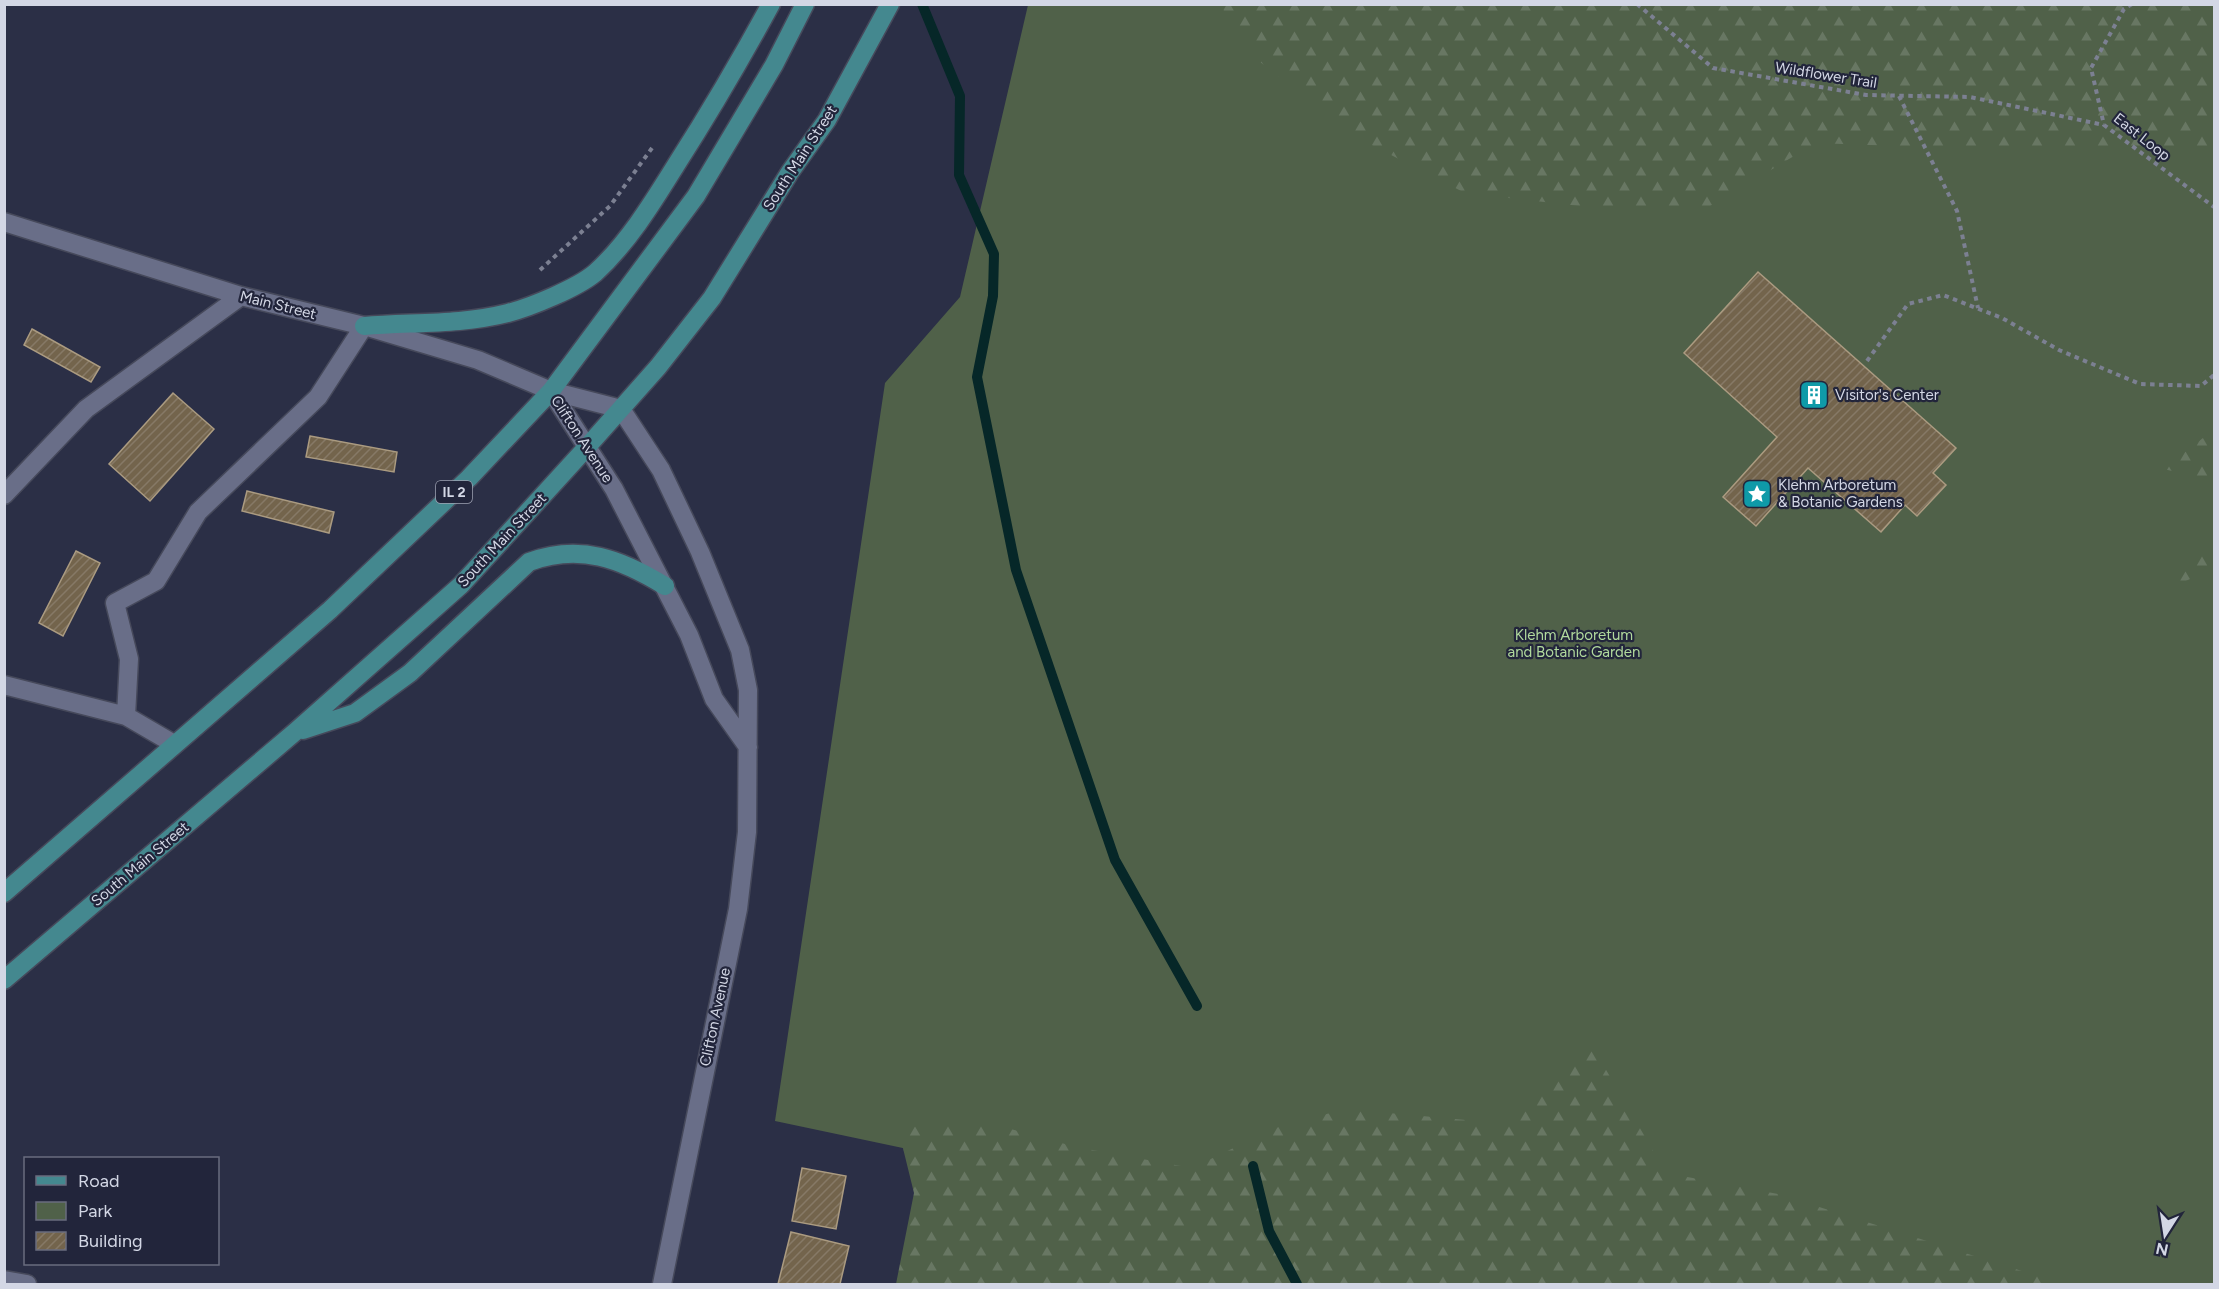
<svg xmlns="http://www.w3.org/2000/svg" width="2219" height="1289" font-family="Figtree,sans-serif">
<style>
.green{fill:#506149}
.forest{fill:url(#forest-firs)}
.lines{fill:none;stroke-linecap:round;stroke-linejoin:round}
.stream{stroke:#062728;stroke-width:10}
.building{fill:url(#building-hatch);stroke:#ab9b81;stroke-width:1.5}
.minor-casing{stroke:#46495b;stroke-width:21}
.major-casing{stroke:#46495b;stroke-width:21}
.path{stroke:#7c8092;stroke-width:4;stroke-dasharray:4.5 4.5;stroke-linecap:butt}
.minor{stroke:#696e88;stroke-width:18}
.major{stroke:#44888f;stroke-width:18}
.labels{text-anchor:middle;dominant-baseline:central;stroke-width:4.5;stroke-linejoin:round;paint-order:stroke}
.shield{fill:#22253b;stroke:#9ea2b2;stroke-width:1.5}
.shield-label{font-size:14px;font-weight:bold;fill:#d3d7e5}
.street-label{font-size:15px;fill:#d3d7e5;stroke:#22253b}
.poi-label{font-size:15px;fill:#d3d7e5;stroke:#22253b;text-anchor:start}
.park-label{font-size:15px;fill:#b1da9d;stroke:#22253b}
</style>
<defs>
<pattern id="forest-firs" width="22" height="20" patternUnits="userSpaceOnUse" patternTransform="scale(1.5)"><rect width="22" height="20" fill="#506149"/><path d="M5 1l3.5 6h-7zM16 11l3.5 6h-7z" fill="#687763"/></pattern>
<pattern id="building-hatch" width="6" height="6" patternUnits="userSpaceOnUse" patternTransform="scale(1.5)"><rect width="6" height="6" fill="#73644c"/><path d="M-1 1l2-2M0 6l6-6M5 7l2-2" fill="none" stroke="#867966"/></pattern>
</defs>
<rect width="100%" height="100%" fill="#2b2f46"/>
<!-- green -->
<path class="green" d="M1028 5H2214V1284H1020L988 1166 775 1121 885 383 960 297Z"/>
<!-- forest -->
<path class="forest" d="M1220 5H2214V151L2198 149H1975L1816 143 1710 206 1598 208 1465 193 1358 138 1255 58Z
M2214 430V480L2163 469 2212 431Z
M2214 527V575L2207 571 2173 587Z
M1591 1044 1666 1173 1778 1194 2063 1284H1107V1275L1083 1284H896L914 1193 898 1128 982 1121 1076 1147 1192 1168 1275 1128 1345 1109 1499 1123Z"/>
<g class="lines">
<!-- stream -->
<path class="stream" d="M922 4 960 96 959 175 994 254 993 296 977 377 1016 570 1115 860 1197 1006
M1253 1166 1269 1231 1297 1284"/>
</g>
<!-- building -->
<path class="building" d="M1758 272 1956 448 1933 473 1946 485 1917 516 1905 505 1881 532 1808 468 1756 526 1723 497 1777 437 1684 353Z
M32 329 100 367 91 382 24 345Z
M173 393 214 429 150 501 109 464Z
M310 436 397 452 394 472 306 457Z
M247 491 334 512 329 533 242 511Z
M76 551 100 563 63 636 39 623Z
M802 1168 846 1176 836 1229 792 1221Z
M791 1232 849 1246 840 1284H778Z"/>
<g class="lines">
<!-- minor casing -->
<g class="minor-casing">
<path id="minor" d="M4 222 241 296 364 326 478 360 551 391 621 409 661 470 700 552 740 650 748 690 747 832 738 909 662 1284
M551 391 614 489 689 635 714 699 748 747
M4 495 86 409 241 296
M4 685 126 716
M174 744 126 716 129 659 115 603 156 581 198 512 318 397 364 326
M4 1280 27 1284"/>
</g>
<!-- major casing -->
<g class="major-casing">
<path id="major" d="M364 326C412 322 461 325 508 313 531 307 577 288 595 273 628 243 653 202 676 165 710 112 741 59 771 4
M303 730 355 713 410 673 529 562C580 543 621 559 665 586
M4 893 330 610 469 478 551 391 696 196 774 65 805 4
M4 980 295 732 461 585 587 447 658 367 712 298 790 172 827 120 890 4"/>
</g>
<!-- path -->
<path class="path" d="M1637 4 1713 68 1866 95 1970 97 2104 125
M2132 4 2124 9 2091 68 2104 125 2214 207
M1899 96 1957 211 1978 308
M540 270 610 206 652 148
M1867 361 1908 304 1943 295 2002 318 2059 350 2140 384 2201 386 2214 375"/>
<!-- minor -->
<use href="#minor" class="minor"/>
<!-- major -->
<use href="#major" class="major"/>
</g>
<!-- icons -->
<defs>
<g id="building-square" transform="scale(1.5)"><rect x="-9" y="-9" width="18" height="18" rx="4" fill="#0f9aa8" stroke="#22253b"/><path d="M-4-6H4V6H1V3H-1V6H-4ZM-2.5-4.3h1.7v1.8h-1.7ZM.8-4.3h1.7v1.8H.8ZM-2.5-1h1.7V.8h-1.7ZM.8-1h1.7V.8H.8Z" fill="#fff"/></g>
<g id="sight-square" transform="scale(1.5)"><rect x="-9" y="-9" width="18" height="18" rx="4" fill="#0f9aa8" stroke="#22253b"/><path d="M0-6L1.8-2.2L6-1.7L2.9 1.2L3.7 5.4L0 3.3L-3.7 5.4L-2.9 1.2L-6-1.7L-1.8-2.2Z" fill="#fff"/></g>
</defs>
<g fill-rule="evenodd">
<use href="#building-square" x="1814" y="395"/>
<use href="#sight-square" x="1757" y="494"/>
</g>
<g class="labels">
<!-- shield labels -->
<rect class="shield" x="436" y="481" width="36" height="22" rx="4.5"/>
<g class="shield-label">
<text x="454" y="492">IL 2</text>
</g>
<!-- street labels -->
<g class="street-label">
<text transform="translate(1826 75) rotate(9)">Wildflower Trail</text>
<text transform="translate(2142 137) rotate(38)">East Loop</text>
<text transform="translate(800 158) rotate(-57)">South Main Street</text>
<text transform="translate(278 305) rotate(14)">Main Street</text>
<text transform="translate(582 439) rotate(57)">Clifton Avenue</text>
<text transform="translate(502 540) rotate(-47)">South Main Street</text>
<text transform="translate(140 864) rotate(-40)">South Main Street</text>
<text transform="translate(715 1017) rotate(-78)">Clifton Avenue</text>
</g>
<!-- poi labels -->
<g class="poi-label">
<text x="1835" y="395">Visitor's Center</text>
<text x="1778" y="485">Klehm Arboretum<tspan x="1778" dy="17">&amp; Botanic Gardens</tspan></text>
</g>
<!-- park labels -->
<g class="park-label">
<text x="1574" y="635">Klehm Arboretum<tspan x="1574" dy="17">and Botanic Garden</tspan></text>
</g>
</g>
<!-- border -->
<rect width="2219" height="1289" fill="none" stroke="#d3d7e5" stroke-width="12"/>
<!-- legend -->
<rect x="24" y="1157" width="195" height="108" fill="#22253b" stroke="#696c7f" stroke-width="1.5"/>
<rect x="36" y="1176" width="30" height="9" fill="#44888f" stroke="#696c7f" stroke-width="1.5"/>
<text x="78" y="1187" font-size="18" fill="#d3d7e5">Road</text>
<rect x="36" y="1202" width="30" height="18" fill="#506149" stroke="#696c7f" stroke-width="1.5"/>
<text x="78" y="1217" font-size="18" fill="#d3d7e5">Park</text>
<rect x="36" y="1232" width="30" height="18" fill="url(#building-hatch)" stroke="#696c7f" stroke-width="1.5"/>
<text x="78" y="1247" font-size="18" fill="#d3d7e5">Building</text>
<!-- north arrow -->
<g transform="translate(2165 1235) rotate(192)" stroke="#22253b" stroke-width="4.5" paint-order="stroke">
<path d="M0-4.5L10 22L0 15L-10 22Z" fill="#d3d7e5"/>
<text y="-9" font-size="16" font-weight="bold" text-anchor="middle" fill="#d3d7e5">N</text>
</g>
</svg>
